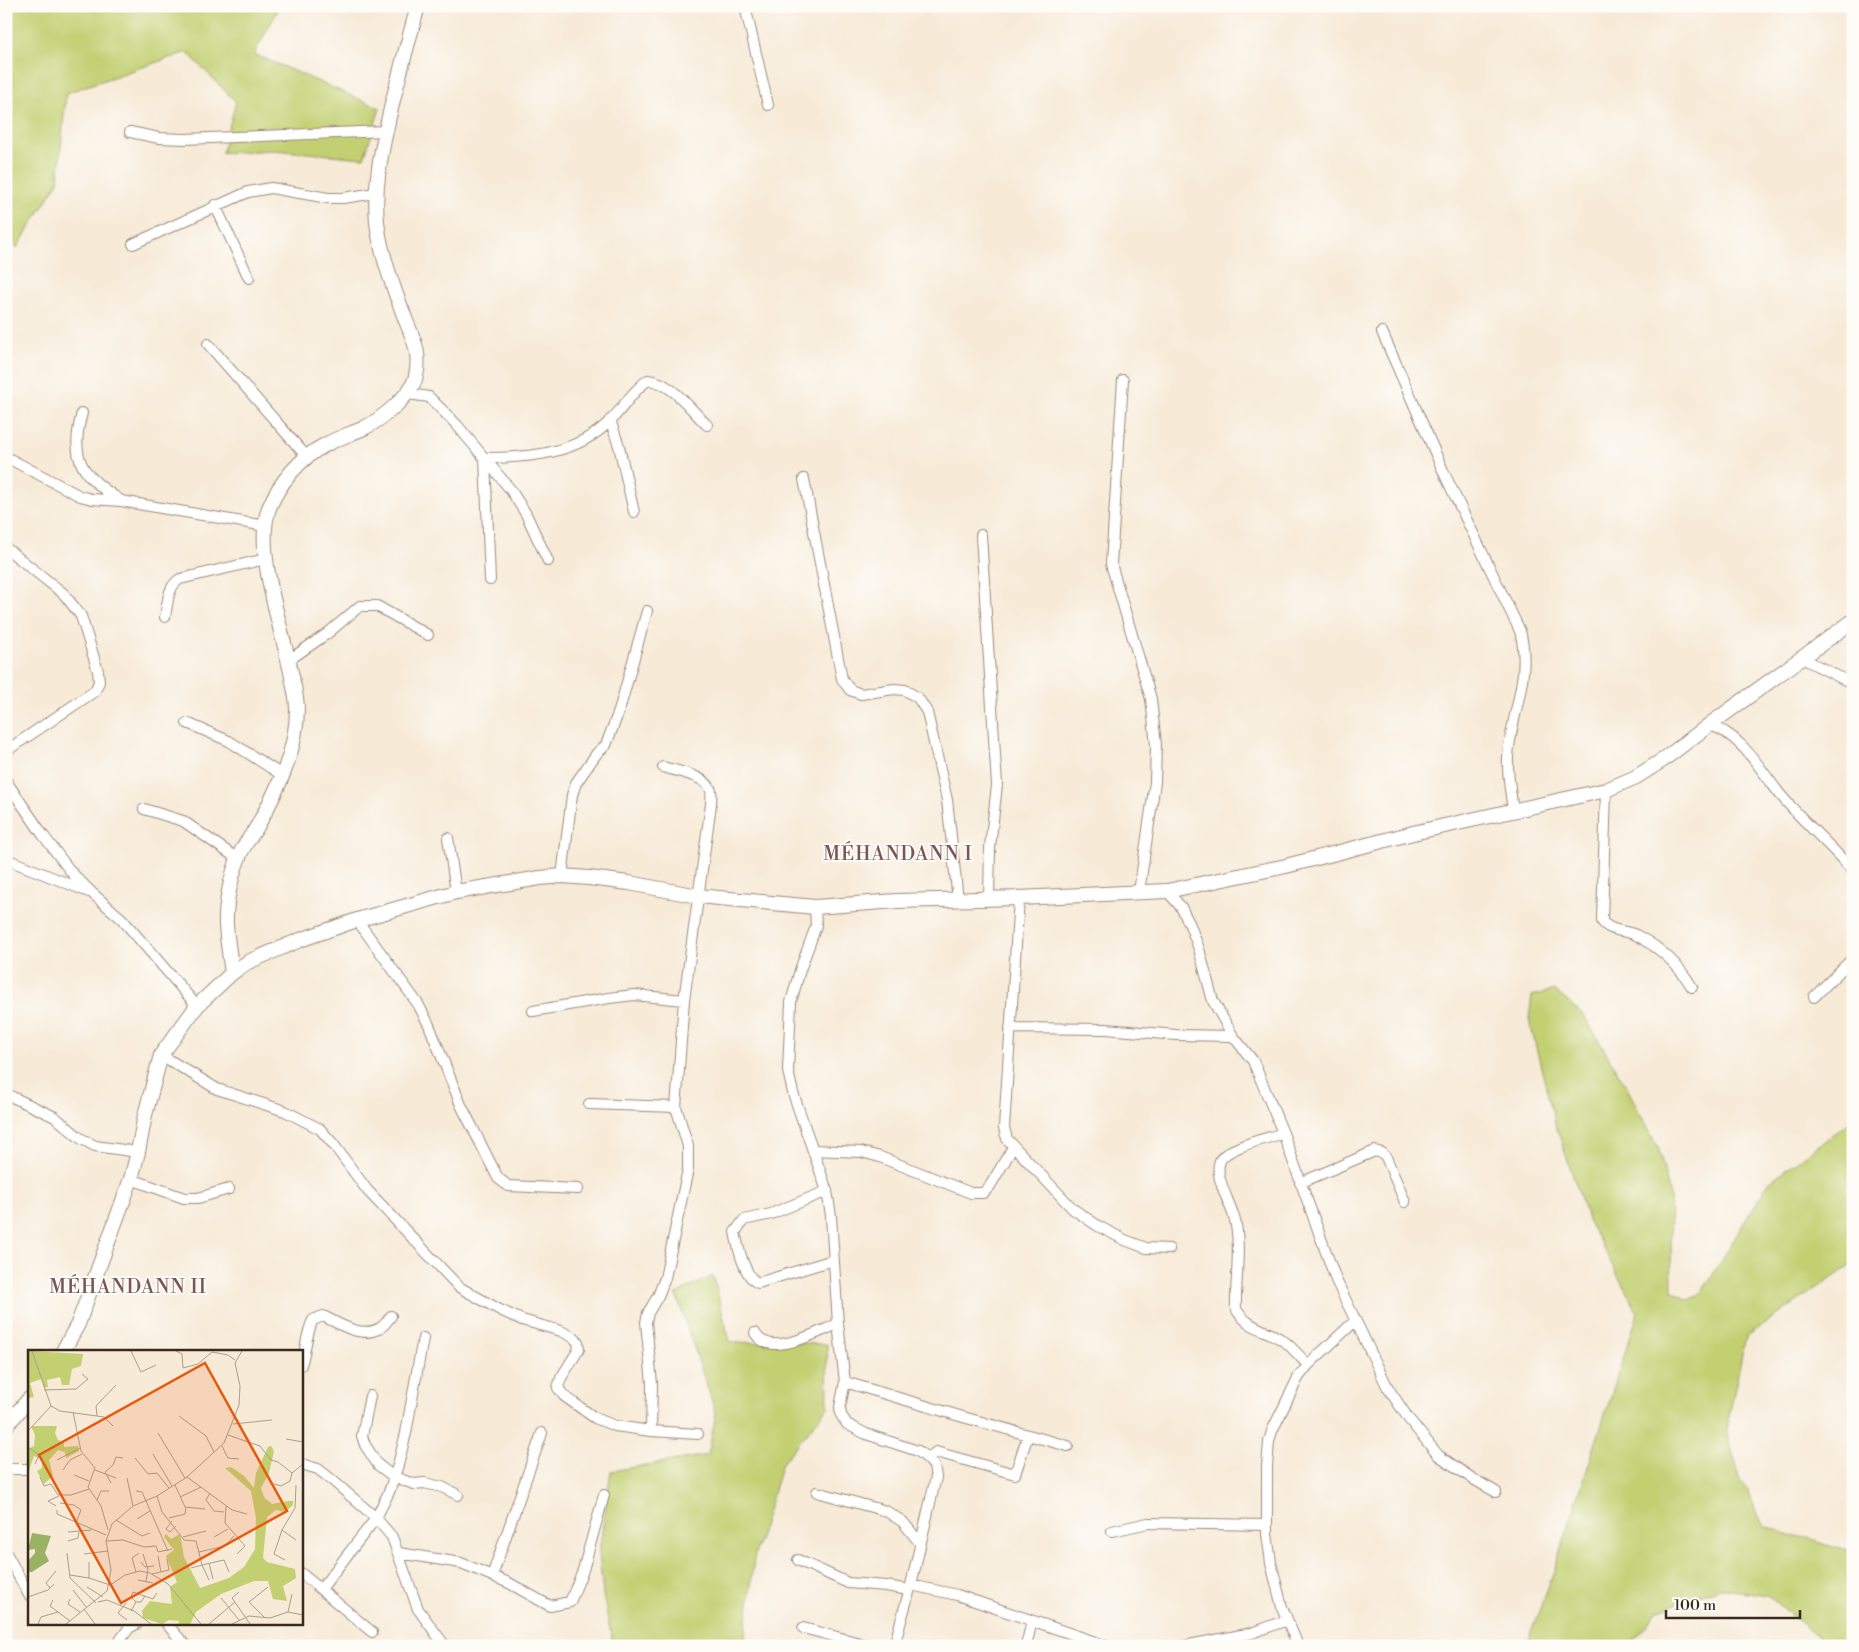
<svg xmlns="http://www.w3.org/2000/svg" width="1859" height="1652" font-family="'Libre Bodoni',serif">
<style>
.green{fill:#c2d072;stroke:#7e7d48}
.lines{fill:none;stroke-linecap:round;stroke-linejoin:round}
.street-casing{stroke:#998a7a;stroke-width:12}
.secondary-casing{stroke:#998a7a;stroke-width:16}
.street{stroke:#fff;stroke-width:10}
.secondary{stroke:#fff;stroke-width:14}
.labels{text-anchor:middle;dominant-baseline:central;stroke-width:4;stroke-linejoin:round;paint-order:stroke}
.quarter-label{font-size:19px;letter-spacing:1px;fill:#7c5556;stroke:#fdfcf7}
.inset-road{fill:none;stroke:#ac9d8d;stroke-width:1}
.view{fill:#e8590c;fill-opacity:0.15;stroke:#e8590c;stroke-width:2.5}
.inset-edge{fill:none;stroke:#3b2a1e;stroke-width:2.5}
</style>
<rect width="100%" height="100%" fill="#fdfcf7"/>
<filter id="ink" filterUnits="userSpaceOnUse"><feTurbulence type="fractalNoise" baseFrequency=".02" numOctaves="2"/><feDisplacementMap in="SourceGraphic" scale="10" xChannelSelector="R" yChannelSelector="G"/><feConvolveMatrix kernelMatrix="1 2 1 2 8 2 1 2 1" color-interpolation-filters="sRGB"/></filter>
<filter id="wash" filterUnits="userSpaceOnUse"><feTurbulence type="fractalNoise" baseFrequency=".0096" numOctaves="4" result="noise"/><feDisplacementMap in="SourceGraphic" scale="20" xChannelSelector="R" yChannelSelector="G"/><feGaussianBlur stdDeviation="1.12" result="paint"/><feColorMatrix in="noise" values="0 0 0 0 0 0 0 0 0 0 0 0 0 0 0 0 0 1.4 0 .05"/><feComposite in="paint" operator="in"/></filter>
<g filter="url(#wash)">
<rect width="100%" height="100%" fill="#f7ead7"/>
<!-- green -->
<path class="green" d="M6 6H274L278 10 254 54 380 108 364 158 274 150 222 153 236 102 187 52 66 93 58 182 17 248 6 232V51L9 46 6 42Z
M1554 990 1584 1016 1625 1084 1659 1150 1670 1195 1672 1290 1687 1300 1700 1295 1769 1182 1853 1120V1264L1746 1336 1726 1430 1739 1475 1764 1526 1853 1553V1646H1828L1768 1595 1719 1588 1658 1611 1629 1646H1527L1556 1565 1638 1313 1588 1220 1555 1123 1529 1019 1532 996Z
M713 1276 730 1342 827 1344 828 1407 782 1463 754 1558 744 1646H610L612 1639 603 1595 599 1552 611 1471 708 1455 716 1413 676 1294Z"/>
</g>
<g filter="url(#ink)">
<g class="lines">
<!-- street casing -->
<g class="street-casing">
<path id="street" d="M745 6 768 105
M130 132 159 138 184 139 386 131
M215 205 249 278
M133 244 248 192 271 188 328 198H343L376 193
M1382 332 1445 475 1520 631C1532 676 1511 713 1508 757 1507 775 1511 794 1513 811
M208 344 307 457
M1123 380 1111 564 1151 699 1156 745 1155 782 1139 892
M408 394 429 397 457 425 510 489 526 514 548 561
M82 413C69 459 82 476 120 500
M610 420 619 446 634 512
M6 457 80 496 92 499 121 501 266 526
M804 479 842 679 850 690 861 694 894 689 905 690 918 698 927 712 947 800 958 900
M981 535 997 785 990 847 989 899
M6 548 64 594 81 616 98 671 99 682 95 691 6 751
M490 580 485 458C529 458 578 454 611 420 624 407 633 390 648 380 672 382 690 409 707 425
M165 617C168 603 167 587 180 579L266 559
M1802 658 1853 684
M289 660 328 633 360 606H377L428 635
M187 723 229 741 282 775
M1709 725C1744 735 1762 774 1784 799 1806 824 1831 846 1853 871
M6 781 43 835 71 872 92 893 122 919 197 1006
M1606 790 1602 921C1609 932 1627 930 1638 936 1660 948 1679 965 1692 987
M144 809 183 821 238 859
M448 838 456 892
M6 859 89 892
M562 876 572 795 576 783 597 753 606 745 619 711 647 611
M1167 891 1181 907 1190 925 1199 949 1213 1001 1233 1036 1253 1061 1283 1133 1336 1280 1388 1388 1408 1418 1438 1455 1473 1479 1496 1492
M1019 898 1004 1128 1007 1139 1073 1209 1098 1226 1125 1240 1146 1248 1169 1249
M815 907 816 926 800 970 791 1002 788 1071 793 1093 827 1191 831 1216 838 1324 845 1382 840 1407 841 1415 847 1424 866 1434 918 1451 928 1459 934 1466 936 1477 911 1585 894 1646
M357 920 418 1004 429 1025 461 1105 498 1178 508 1186 578 1189
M1814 997 1853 958
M533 1011 609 998 634 995 684 1000
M1010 1028 1106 1029 1176 1035 1233 1036
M161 1055 217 1089 285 1111 320 1129 334 1145 367 1190 459 1287 500 1310 522 1320 561 1331 573 1337 578 1342 579 1349 561 1378 558 1388 564 1396 595 1418 615 1426 651 1431 698 1434
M6 1094 55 1117 80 1138 95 1146 138 1152
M589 1104 676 1107
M1283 1133C1267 1139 1230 1146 1221 1159 1212 1173 1230 1202 1234 1217 1242 1242 1235 1282 1236 1309 1248 1329 1267 1329 1285 1342 1293 1348 1300 1357 1308 1365
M814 1150 861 1152 880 1157 971 1193H983L990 1186 1013 1147
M131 1179 184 1198H198L229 1189
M1300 1183 1375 1151 1382 1153 1386 1157 1405 1202
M827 1191 771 1214 744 1220 735 1232C738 1247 744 1277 758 1283L833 1260
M755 1333C757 1336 760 1340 763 1341 781 1352 820 1331 838 1324
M301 1365C306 1350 306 1334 313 1320L323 1316C340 1324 361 1339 380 1328 384 1326 388 1320 391 1316
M845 1382 963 1417 1068 1446
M370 1396 362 1436 365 1445 378 1465 394 1477 414 1484 424 1483 442 1487 458 1495
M651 1431 652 1384 646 1322 648 1313 658 1296 665 1278 688 1169V1146L676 1107 678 1082 684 1000 711 804C711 800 712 795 711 791 708 776 676 771 663 767
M928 1459 936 1452 1015 1474 1028 1435
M301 1464 318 1469 332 1480 376 1518 392 1537 418 1609 445 1646
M6 1469H29
M817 1492 886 1511 903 1522 920 1543
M1112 1531 1148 1523 1267 1525
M6 1553 29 1595
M399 1553 461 1563 509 1583 550 1606 570 1602 583 1570 604 1495
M798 1560 848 1583 886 1586 909 1590
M301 1573 372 1632
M492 1576 542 1433
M911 1585 957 1595 1107 1646
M321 1589 376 1518 389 1492 398 1465 406 1433 423 1338
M166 1623 186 1646
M803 1628 871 1646
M116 1646 129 1628 138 1623
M1026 1646 1032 1621
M1184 1646 1252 1633 1287 1620
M1298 1646 1282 1607 1271 1563 1267 1534V1467L1269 1442 1272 1431 1298 1378 1308 1365 1355 1321"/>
</g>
<!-- secondary casing -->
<g class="secondary-casing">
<path id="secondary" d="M232 973C230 957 227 941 226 925 225 904 231 876 239 857 243 845 252 836 258 825 278 789 297 750 297 709 297 700 295 691 293 682 285 636 253 552 269 508 279 483 301 457 325 445 337 438 351 434 364 428 382 419 412 395 416 376 422 349 410 334 402 310 391 282 380 251 377 222 374 189 380 158 387 126 396 85 407 46 418 6
M63 1351 78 1324 131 1179 138 1152 145 1115 161 1055 197 1006 232 973 248 962 300 940 357 920 456 892 540 878 562 876 589 878 629 883 698 896 815 907 897 901 1019 898 1167 891 1286 866 1413 833 1606 790 1636 777 1663 760 1709 725 1853 621
M6 1426 29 1399"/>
</g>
<!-- street -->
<use href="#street" class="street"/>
<!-- secondary -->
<use href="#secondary" class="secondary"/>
</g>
</g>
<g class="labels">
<!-- quarter labels -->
<g class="quarter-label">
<text x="898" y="854">MÉHANDANN I</text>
<text x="128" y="1287">MÉHANDANN II</text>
</g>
</g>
<!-- overview -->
<g transform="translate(28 1350)">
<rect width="275" height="275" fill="#f7ead7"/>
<path d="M0 1 55 4 53 16 44 19 41 35H34L32 27 19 30 20 37 16 38 13 29 2 33 6 47 0 48ZM3 76H29L27 83 30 90 36 92V97L50 96 51 101 38 108 37 102 30 100 21 110 25 126 16 134 9 121 14 118V109L6 106 0 123V99L6 96 7 85ZM243 96 246 101 241 123 233 138 236 147 244 154 260 151H265V155L257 162 248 160 239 167 235 208 239 212 267 219 268 228 255 236 259 251 245 249 240 231H226L193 244 168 262 162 274H150L151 271 141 270 134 274 115 268 114 261 122 251 144 254 142 237 149 232 138 206 146 200 136 187 138 184 143 189 152 184 156 207 172 238 201 228 216 217 227 199 228 168 223 141 197 118 203 117 216 126 226 138 228 123 240 97Z" fill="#c2d072"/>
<path d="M4 183 23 186 17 203 21 211 4 222H0V211L7 203V199L0 200Z" fill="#99b264"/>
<path class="inset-road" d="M4 1 23 56 32 61 76 67 85 76M103 1 113 22 128 15M148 1 154 4 155 18 170 14 184 2 200 5 207 10M16 40 48 39 60 29 54 24M45 62 53 101 67 118 60 137 73 156 80 180M69 66 68 56 88 35M151 66 178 86 186 102M205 74 244 70M0 81 23 56M130 83 157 128M200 85 232 96 243 110 250 112 264 123M258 89 275 92M194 96 200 108 211 109M0 97 11 105 7 114M125 104 144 136M107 108 120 124 129 123 141 138M29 110 52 98M35 120 42 110 54 104M67 120 88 128M46 125 61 131M12 127 16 136 23 134 30 145H43L61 139M159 127 204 160 219 164M99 128 105 156M262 131 264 123 275 114M83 133 77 122 85 115 88 107 95 108M246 134 253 136 262 131M147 135 157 157 177 159M108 141 114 142 140 201M182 143 178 150 186 161 196 162M129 146 134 162 156 190 168 191 174 215 196 210 201 222M152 147 173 137M69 150 73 141H81M32 153 46 155 53 160 48 173M28 156 20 151 31 146M198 156 197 173 217 196 209 204M29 160V164L78 185M141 168 157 164 158 157M109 169 122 161M88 170 114 186 122 183M144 171 138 179 142 182 148 176M254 180 268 190M40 182 63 180M155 187 178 181M186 187 200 179M40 191 50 188 51 182M78 191 95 190 116 197 128 196 130 202 144 199M171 202 197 196 206 186M39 203 42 228 68 253M56 204 80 201M115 204 120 219 118 231M130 206 133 222M257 210 246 204 254 180 267 158 268 135M113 212 117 217 126 216M181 213 185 229M163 218 174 215 181 230M108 222 104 208 111 203M124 224 141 220 139 209M42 225 61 228V212M61 228 82 235M110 230 125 233M81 236 97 225 112 221 122 223 140 234 173 274M59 237 75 247M22 238 18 233 28 221M45 240 58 257M211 242 204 248 222 274M0 247 20 240 26 234M193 248 211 270M42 249 40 254 52 262M25 250 22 256 42 271M70 252 79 250 106 261 123 274M108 252 103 247 105 242 125 249 129 243M98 253 90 263 99 270M56 259 67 274M103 261 108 252H113L117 246M260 262 264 244M237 268 221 252 240 237M10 274 13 267 30 262M38 274 79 241 83 220 78 191 84 174 105 156 129 146 159 127 196 93 211 55 212 36 207 13 214 1M181 274 207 252M204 274 221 266 242 268 260 262 275 265"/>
<path class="view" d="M177 13 259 161 93 253 11 105Z"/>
<rect width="275" height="275" class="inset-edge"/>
</g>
<!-- margin -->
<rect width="1859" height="1652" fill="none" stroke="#fdfcf7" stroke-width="25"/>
<!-- scale -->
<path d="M1666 1610v8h134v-8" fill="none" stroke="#3b2a1e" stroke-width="2.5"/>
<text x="1674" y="1610" font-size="15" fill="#3b2a1e" stroke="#fdfcf7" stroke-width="4" paint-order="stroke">100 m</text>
</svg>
